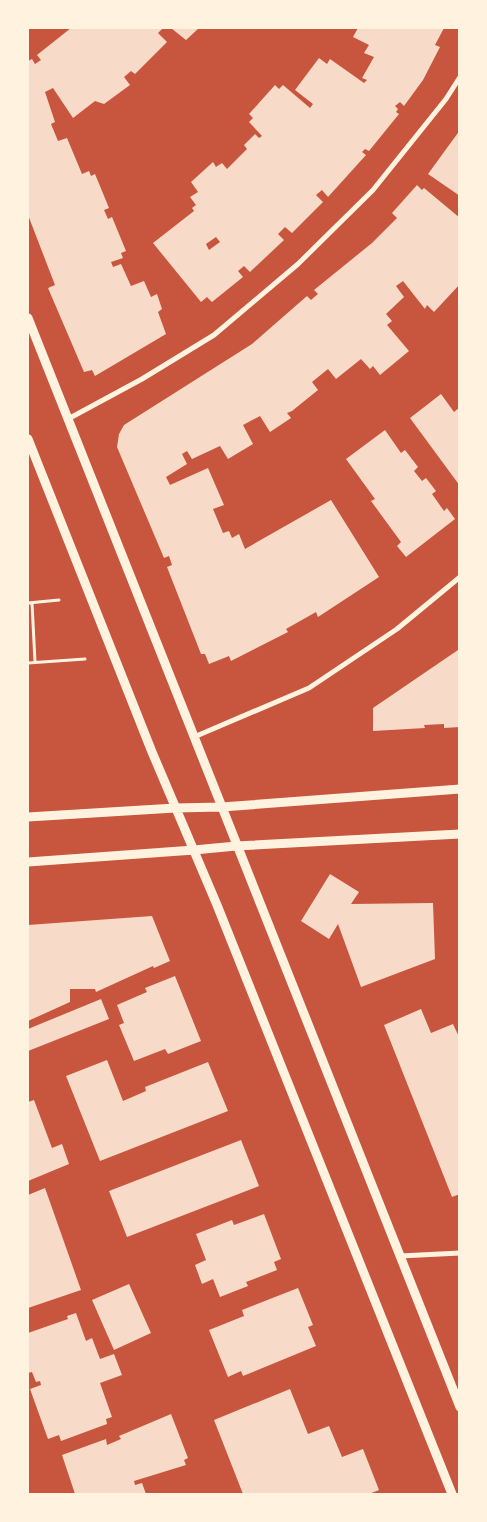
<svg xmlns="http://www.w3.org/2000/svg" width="487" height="1522" font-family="'Nunito Sans',sans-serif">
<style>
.building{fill:#f7dbc8;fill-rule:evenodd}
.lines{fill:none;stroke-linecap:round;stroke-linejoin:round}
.path{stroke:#fff3e0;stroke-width:3}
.minor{stroke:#fff3e0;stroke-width:5}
.tertiary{stroke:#fff3e0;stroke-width:9}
</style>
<rect width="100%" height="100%" fill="#c8553d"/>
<!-- building -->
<path class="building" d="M71 28H163L158 33 167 42 135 74 131 71 124 77 130 85 104 104 95 101 73 118 53 88 45 92 55 122 51 124 58 141 67 138 82 174 89 171 91 176 95 174 109 208 104 210 108 219 112 217 126 251 121 253 123 258 111 262 113 267 121 264 131 286 144 281 151 297 157 294 162 309 158 312 166 334 95 376 92 370 84 372 48 288 55 285 28 215V61L32 59 35 64 41 60 37 55Z
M171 28H199L186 40Z
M358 28H444L435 45 440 47 423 80 404 106 400 102 395 106 398 109 396 112 399 114 369 151 365 149 362 152 366 155 328 197 322 190 316 195 323 202 292 233 285 227 278 234 284 240 250 272 244 266 238 271 243 277 212 302 207 297 201 302 153 243 194 211 192 208 196 205 190 197 198 192 191 182 213 162 216 167 222 163 227 169 247 149 244 145 255 134 259 138 262 136 249 122 253 118 249 114 275 85 279 89 283 85 310 108 313 104 295 90 319 58 327 64 330 59 364 83 367 80 362 78 374 57 364 53 369 45 353 37ZM216 237 220 242 209 250 206 244Z
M460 130V196L428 174Z
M417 185 422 190 424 188 460 218V284L434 312 427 305 425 309 403 281 396 286 404 297 386 314 392 321 387 325 409 351 380 375 373 366 370 369 361 359 336 379 328 369 312 382 318 390 292 411 287 413 291 418 270 432 260 416 243 425 253 444 228 459 220 446 192 459 187 451 182 454 187 464 166 477 170 485 208 468 224 505 213 509 223 533 229 531 232 538 239 534 245 549 331 500 379 577 318 617 316 612 286 629 288 632 231 661 229 656 209 664 205 654H201L167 567 172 565 169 556 164 558 117 447 119 434 124 425 252 344 307 296 311 300 318 294 314 290 372 243 397 218 392 213Z
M441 394 454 412 460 407V486L410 418Z
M385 430 401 453 405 450 418 467 414 471 422 481 426 478 436 491 432 494 444 511 447 508 455 519 406 557 397 546 401 542 371 501 375 499 346 459Z
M458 650 460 651V727L444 728V724L424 725 425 728 373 731V708Z
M330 874 359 892 351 904 433 903 435 959 361 987 338 924 329 939 301 921Z
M152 916 170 961 154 968 153 966 96 992 95 989H70V1002L28 1021V925Z
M175 976 201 1041 168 1054 165 1049 134 1061 119 1025 124 1023 117 1005 147 992 145 988Z
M101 999 109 1019 28 1051V1029Z
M421 1009 431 1033 453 1024 460 1039V1194L452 1197 384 1025Z
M107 1060 123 1101 146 1091 145 1087 208 1062 228 1111 100 1161 66 1076Z
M34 1100 52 1148 62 1144 69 1164 28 1181V1102Z
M241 1140 259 1186 127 1237 109 1191Z
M45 1188 81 1290 28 1308V1195Z
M264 1214 281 1259 274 1262 277 1270 246 1282 248 1286 220 1297 213 1279 202 1284 195 1265 206 1260 196 1234 232 1220 234 1225Z
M129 1284 151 1333 114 1350 92 1300Z
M298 1288 313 1325 308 1327 316 1346 243 1376 241 1371 228 1377 209 1330 244 1316 242 1310Z
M76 1313 86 1341 92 1338 100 1359 114 1354 122 1375 100 1383 112 1417 106 1419 107 1424 61 1441 59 1435 48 1439 30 1389 41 1385 40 1381 36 1382 32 1372 28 1373V1333L68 1319 67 1316Z
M290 1389 308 1434 329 1426 342 1457 363 1449 379 1490 369 1494H243L214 1420Z
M171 1414 188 1458 184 1460 186 1465 134 1481 135 1485 142 1483 146 1494H75L62 1455 106 1439 107 1445 121 1439 119 1436Z"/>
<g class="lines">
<!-- path -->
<path class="path" d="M28 603 59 600
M32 603 35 662
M28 663 85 659"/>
<!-- minor -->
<path class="minor" d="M68 419 142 379 214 335 298 264 373 190 446 99 460 77
M194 737 309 688 397 629 460 577
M400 1256 460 1253"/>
<!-- tertiary -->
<path class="tertiary" d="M28 318 460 1407
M28 439 152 752 217 905 452 1494
M28 817 175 808 222 807 460 789
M28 862 194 850 236 846 460 834"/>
</g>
<!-- border -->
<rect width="487" height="1522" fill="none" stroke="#fff3e0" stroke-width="58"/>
</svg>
